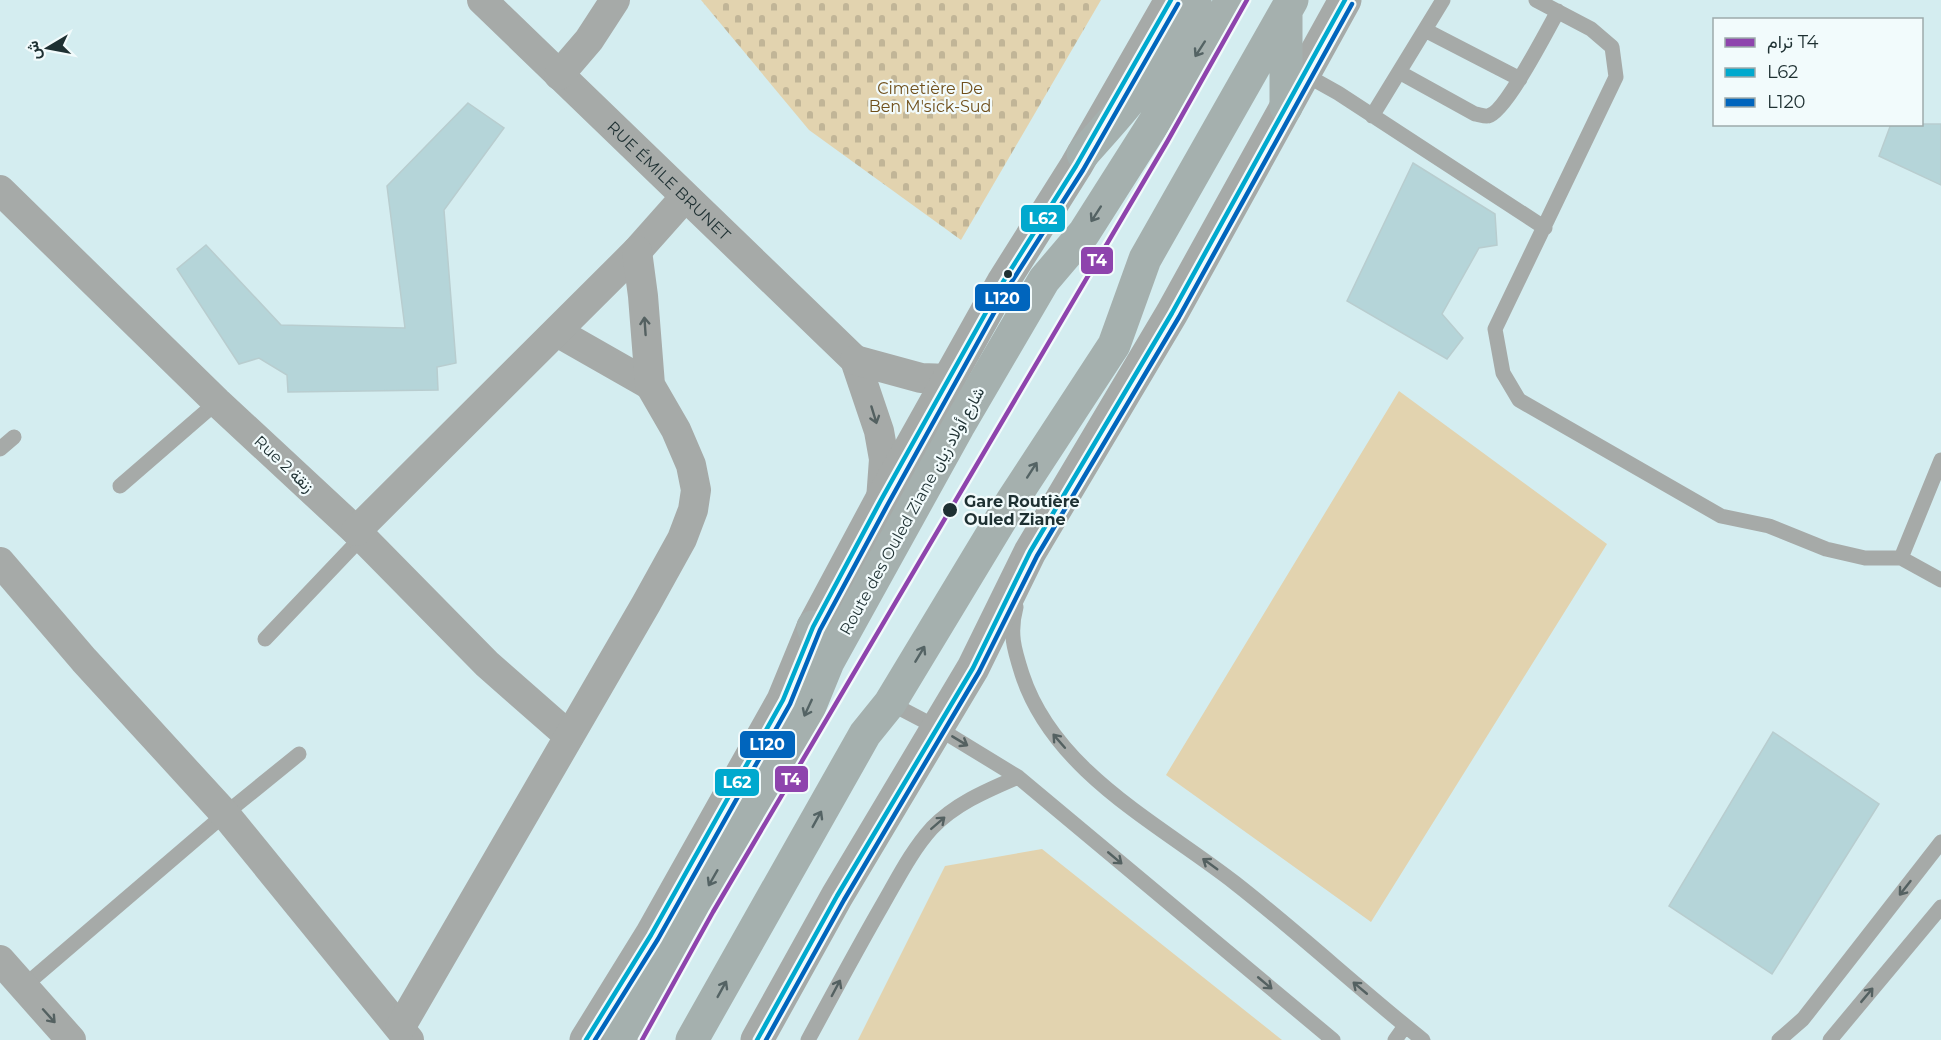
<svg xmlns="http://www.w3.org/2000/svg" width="1941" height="1040" font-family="Montserrat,Vazirmatn,sans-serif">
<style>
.green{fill:#e2d3af}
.cemetery{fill:url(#cemetery-stones)}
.building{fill:#b5d5d9;stroke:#b8cdcf;stroke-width:1.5}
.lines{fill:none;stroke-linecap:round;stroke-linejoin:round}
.service{stroke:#a6aaa8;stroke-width:15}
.minor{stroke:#a6aaa8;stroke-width:30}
.tertiary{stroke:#a6aaa8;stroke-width:33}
.trunk{stroke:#a5b0ae;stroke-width:33}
.bus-1-casing{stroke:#f2fbfc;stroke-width:9}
.bus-2-casing{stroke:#f2fbfc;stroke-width:9}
.bus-1{stroke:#00a9ce;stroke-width:4.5}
.bus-2{stroke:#0065bd;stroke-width:4.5}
.tram-1-casing{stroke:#f2fbfc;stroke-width:9}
.tram-1{stroke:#8e44ad;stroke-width:4.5}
.oneway{stroke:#546364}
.oneway2{stroke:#546161}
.bus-dot{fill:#1e3032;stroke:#f2fbfc;stroke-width:2}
.labels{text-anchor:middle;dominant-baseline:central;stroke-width:4.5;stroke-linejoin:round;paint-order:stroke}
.park-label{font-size:16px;fill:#6f4f1b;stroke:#f2fbfc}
.street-label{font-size:16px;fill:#1e3032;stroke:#f2fbfc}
.stop-label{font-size:16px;font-weight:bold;fill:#1e3032;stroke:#f2fbfc;text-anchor:start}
.line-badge{stroke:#f2fbfc;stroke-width:2}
.badge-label{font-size:16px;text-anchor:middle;font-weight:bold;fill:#fff}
</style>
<defs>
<pattern id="cemetery-stones" width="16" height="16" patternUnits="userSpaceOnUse" patternTransform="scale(1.5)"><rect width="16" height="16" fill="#e2d3af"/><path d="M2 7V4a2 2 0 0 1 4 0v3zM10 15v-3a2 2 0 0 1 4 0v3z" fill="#c1b597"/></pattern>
</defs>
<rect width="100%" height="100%" fill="#d4edf0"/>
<!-- green -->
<path class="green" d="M1399 391 1607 544 1371 922 1166 775Z
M1042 849 1282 1040H858L945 866Z"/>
<!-- cemetery -->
<path class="cemetery" d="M701 0H1101L961 240 809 130Z"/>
<!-- building -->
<path class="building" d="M468 103 504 128 444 210 456 363 437 367 438 390 288 392 287 375 259 358 239 364 177 269 206 245 281 325 405 328 387 186Z
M1891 124H1941V185L1879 156Z
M1413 163 1495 214 1497 245 1479 248 1442 314 1463 338 1447 359 1347 301Z
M1773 732 1879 804 1772 974 1669 906Z"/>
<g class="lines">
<!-- service -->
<path class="service" d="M1536 0 1591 29 1612 47 1616 77 1495 329 1503 373 1519 400 1721 516 1769 526 1826 549 1865 558H1901L1941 580
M1425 30 1520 79
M1399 72 1475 114C1478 114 1485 117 1488 116 1505 113 1548 29 1558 11
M1304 74 1338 93 1545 228
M1372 116 1443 0
M0 449 14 437
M120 486 217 402
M1901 558 1941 460
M1016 607C1009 633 1014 649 1022 674 1054 772 1158 823 1235 883 1299 933 1359 989 1423 1040
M265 639 361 538
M890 703 936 727 1018 777 1333 1040
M23 987 225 814 299 754
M808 1040C833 994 857 949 883 904 898 878 912 850 932 828 956 803 988 790 1018 777
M1395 1040 1405 1026
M1779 1040 1803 1019 1941 842
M1830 1040 1941 907"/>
<!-- minor -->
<g class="minor">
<path id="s1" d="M482 0 855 360 879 431 884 459 881 500"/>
<path d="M559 75 589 40 615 0"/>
<path d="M0 190 217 402 356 531 487 664 569 736"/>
<path d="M557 332 650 385"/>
<path d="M855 360 921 378 950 379"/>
<path d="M356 531 637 251 685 197"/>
<path d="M0 562 84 660 225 814 409 1040"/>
<path d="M0 960 71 1040"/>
<path d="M400 1028 646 604 682 539 693 510 696 490 691 465 676 430 650 385 643 296 637 251"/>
</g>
<!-- tertiary -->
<path class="tertiary" d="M586 1040 651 935 783 700 813 627 881 500 1003 282 1076 166 1171 0
M757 1040 837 896 973 668 1030 552 1172 313 1345 0"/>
<!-- trunk -->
<path class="trunk" d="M1286 13V107
M1083 154C1105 129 1129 104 1148 75 1164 50 1175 23 1195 0
M813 627 828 662
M620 1040 808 711 828 662 958 427 1044 280 1084 233 1232 0
M692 1040 865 734 890 703 1012 501 1114 345 1145 259 1292 0"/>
<!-- bus-1 casing -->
<g class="bus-1-casing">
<path id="bus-1" d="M586 1040 651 935 783 700 813 627 881 500 1003 282 1076 166 1171 0
M757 1040 837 896 973 668 1030 552 1172 313 1345 0"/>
</g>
<!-- bus-2 casing -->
<g class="bus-2-casing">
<path id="bus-2" d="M595 1040 658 939 790 704 820 630 888 504 1009 286 1083 170 1178 4
M766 1040 844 900 979 672 1037 556 1179 317 1352 4"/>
</g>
<!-- bus-1 -->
<use href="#bus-1" class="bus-1"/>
<!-- bus-2 -->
<use href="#bus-2" class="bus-2"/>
<!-- tram-1 casing -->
<g class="tram-1-casing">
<path id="tram-1" d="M642 1040 713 912 1167 142 1247 0"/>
</g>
<!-- tram-1 -->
<use href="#tram-1" class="tram-1"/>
</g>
<!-- one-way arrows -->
<defs><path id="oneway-shaft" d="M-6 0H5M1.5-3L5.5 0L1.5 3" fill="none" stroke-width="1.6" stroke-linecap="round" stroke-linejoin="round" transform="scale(1.5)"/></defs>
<g class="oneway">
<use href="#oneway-shaft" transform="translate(1200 49) rotate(123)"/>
<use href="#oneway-shaft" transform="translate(1096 214) rotate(123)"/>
<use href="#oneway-shaft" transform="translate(1032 470) rotate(-57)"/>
<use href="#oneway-shaft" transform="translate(920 654) rotate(-59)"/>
<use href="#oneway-shaft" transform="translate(808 708) rotate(115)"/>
<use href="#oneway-shaft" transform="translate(817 819) rotate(-61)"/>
<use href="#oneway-shaft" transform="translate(713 878) rotate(120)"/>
<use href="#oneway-shaft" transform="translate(722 989) rotate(-61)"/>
</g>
<g class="oneway2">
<use href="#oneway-shaft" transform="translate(645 326) rotate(-94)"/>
<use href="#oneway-shaft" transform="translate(874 415) rotate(73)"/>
<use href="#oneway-shaft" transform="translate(960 741) rotate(31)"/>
<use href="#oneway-shaft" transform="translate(1059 741) rotate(-131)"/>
<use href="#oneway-shaft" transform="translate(938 823) rotate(-41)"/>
<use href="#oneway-shaft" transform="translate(1115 858) rotate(40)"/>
<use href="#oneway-shaft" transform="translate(1210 864) rotate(-144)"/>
<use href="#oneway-shaft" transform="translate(1905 888) rotate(128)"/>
<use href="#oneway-shaft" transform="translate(1265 983) rotate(40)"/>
<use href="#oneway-shaft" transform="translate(836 988) rotate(-62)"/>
<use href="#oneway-shaft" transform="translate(1360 988) rotate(-140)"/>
<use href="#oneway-shaft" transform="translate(1867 995) rotate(-50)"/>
<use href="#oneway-shaft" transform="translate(49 1016) rotate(48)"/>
</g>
<!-- markers -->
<g class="bus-dot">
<circle cx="1008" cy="274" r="5"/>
<circle cx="950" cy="510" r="8"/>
</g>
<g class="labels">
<!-- park labels -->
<g class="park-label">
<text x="930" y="88">Cimetière De<tspan x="930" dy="18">Ben M'sick-Sud</tspan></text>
</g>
<!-- street labels -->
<g class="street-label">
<text stroke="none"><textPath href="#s1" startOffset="260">RUE ÉMILE BRUNET</textPath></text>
<text transform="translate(284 464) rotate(43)">Rue 2 زنقة</text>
<text transform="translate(912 511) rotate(-61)">Route des Ouled Ziane شارع أولاد زيان</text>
</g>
<!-- stop labels -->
<g class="stop-label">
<text x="964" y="501">Gare Routière<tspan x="964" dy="18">Ouled Ziane</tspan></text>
</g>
</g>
<g class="line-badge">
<rect x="1020" y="204" width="46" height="29" rx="6" fill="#00a9ce"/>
<rect x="1080" y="246" width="34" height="29" rx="6" fill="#8e44ad"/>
<rect x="974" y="283" width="57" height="29" rx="6" fill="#0065bd"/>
<rect x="739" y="730" width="57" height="29" rx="6" fill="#0065bd"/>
<rect x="774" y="765" width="35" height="28" rx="6" fill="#8e44ad"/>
<rect x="714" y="768" width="46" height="29" rx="6" fill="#00a9ce"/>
</g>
<g class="badge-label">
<text x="1043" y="224">L62</text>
<text x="1097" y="266">T4</text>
<text x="1002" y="304">L120</text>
<text x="767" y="750">L120</text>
<text x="791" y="785">T4</text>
<text x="737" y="788">L62</text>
</g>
<!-- legend -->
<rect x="1713" y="18" width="210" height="108" fill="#f2fbfc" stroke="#9daaab" stroke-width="1.5"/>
<rect x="1725" y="38" width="30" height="9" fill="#8e44ad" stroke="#9daaab" stroke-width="1.5"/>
<text x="1767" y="48" font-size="18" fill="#1e3032">ترام T4</text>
<rect x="1725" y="68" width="30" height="9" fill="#00a9ce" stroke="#9daaab" stroke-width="1.5"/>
<text x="1767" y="78" font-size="18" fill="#1e3032">L62</text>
<rect x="1725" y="98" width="30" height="9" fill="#0065bd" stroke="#9daaab" stroke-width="1.5"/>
<text x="1767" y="108" font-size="18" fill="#1e3032">L120</text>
<!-- north arrow -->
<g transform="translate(48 48) rotate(260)" stroke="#f2fbfc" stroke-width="4.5" paint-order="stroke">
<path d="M0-4.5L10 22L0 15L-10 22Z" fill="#1e3032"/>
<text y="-9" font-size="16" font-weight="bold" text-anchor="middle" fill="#1e3032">ش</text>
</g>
</svg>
